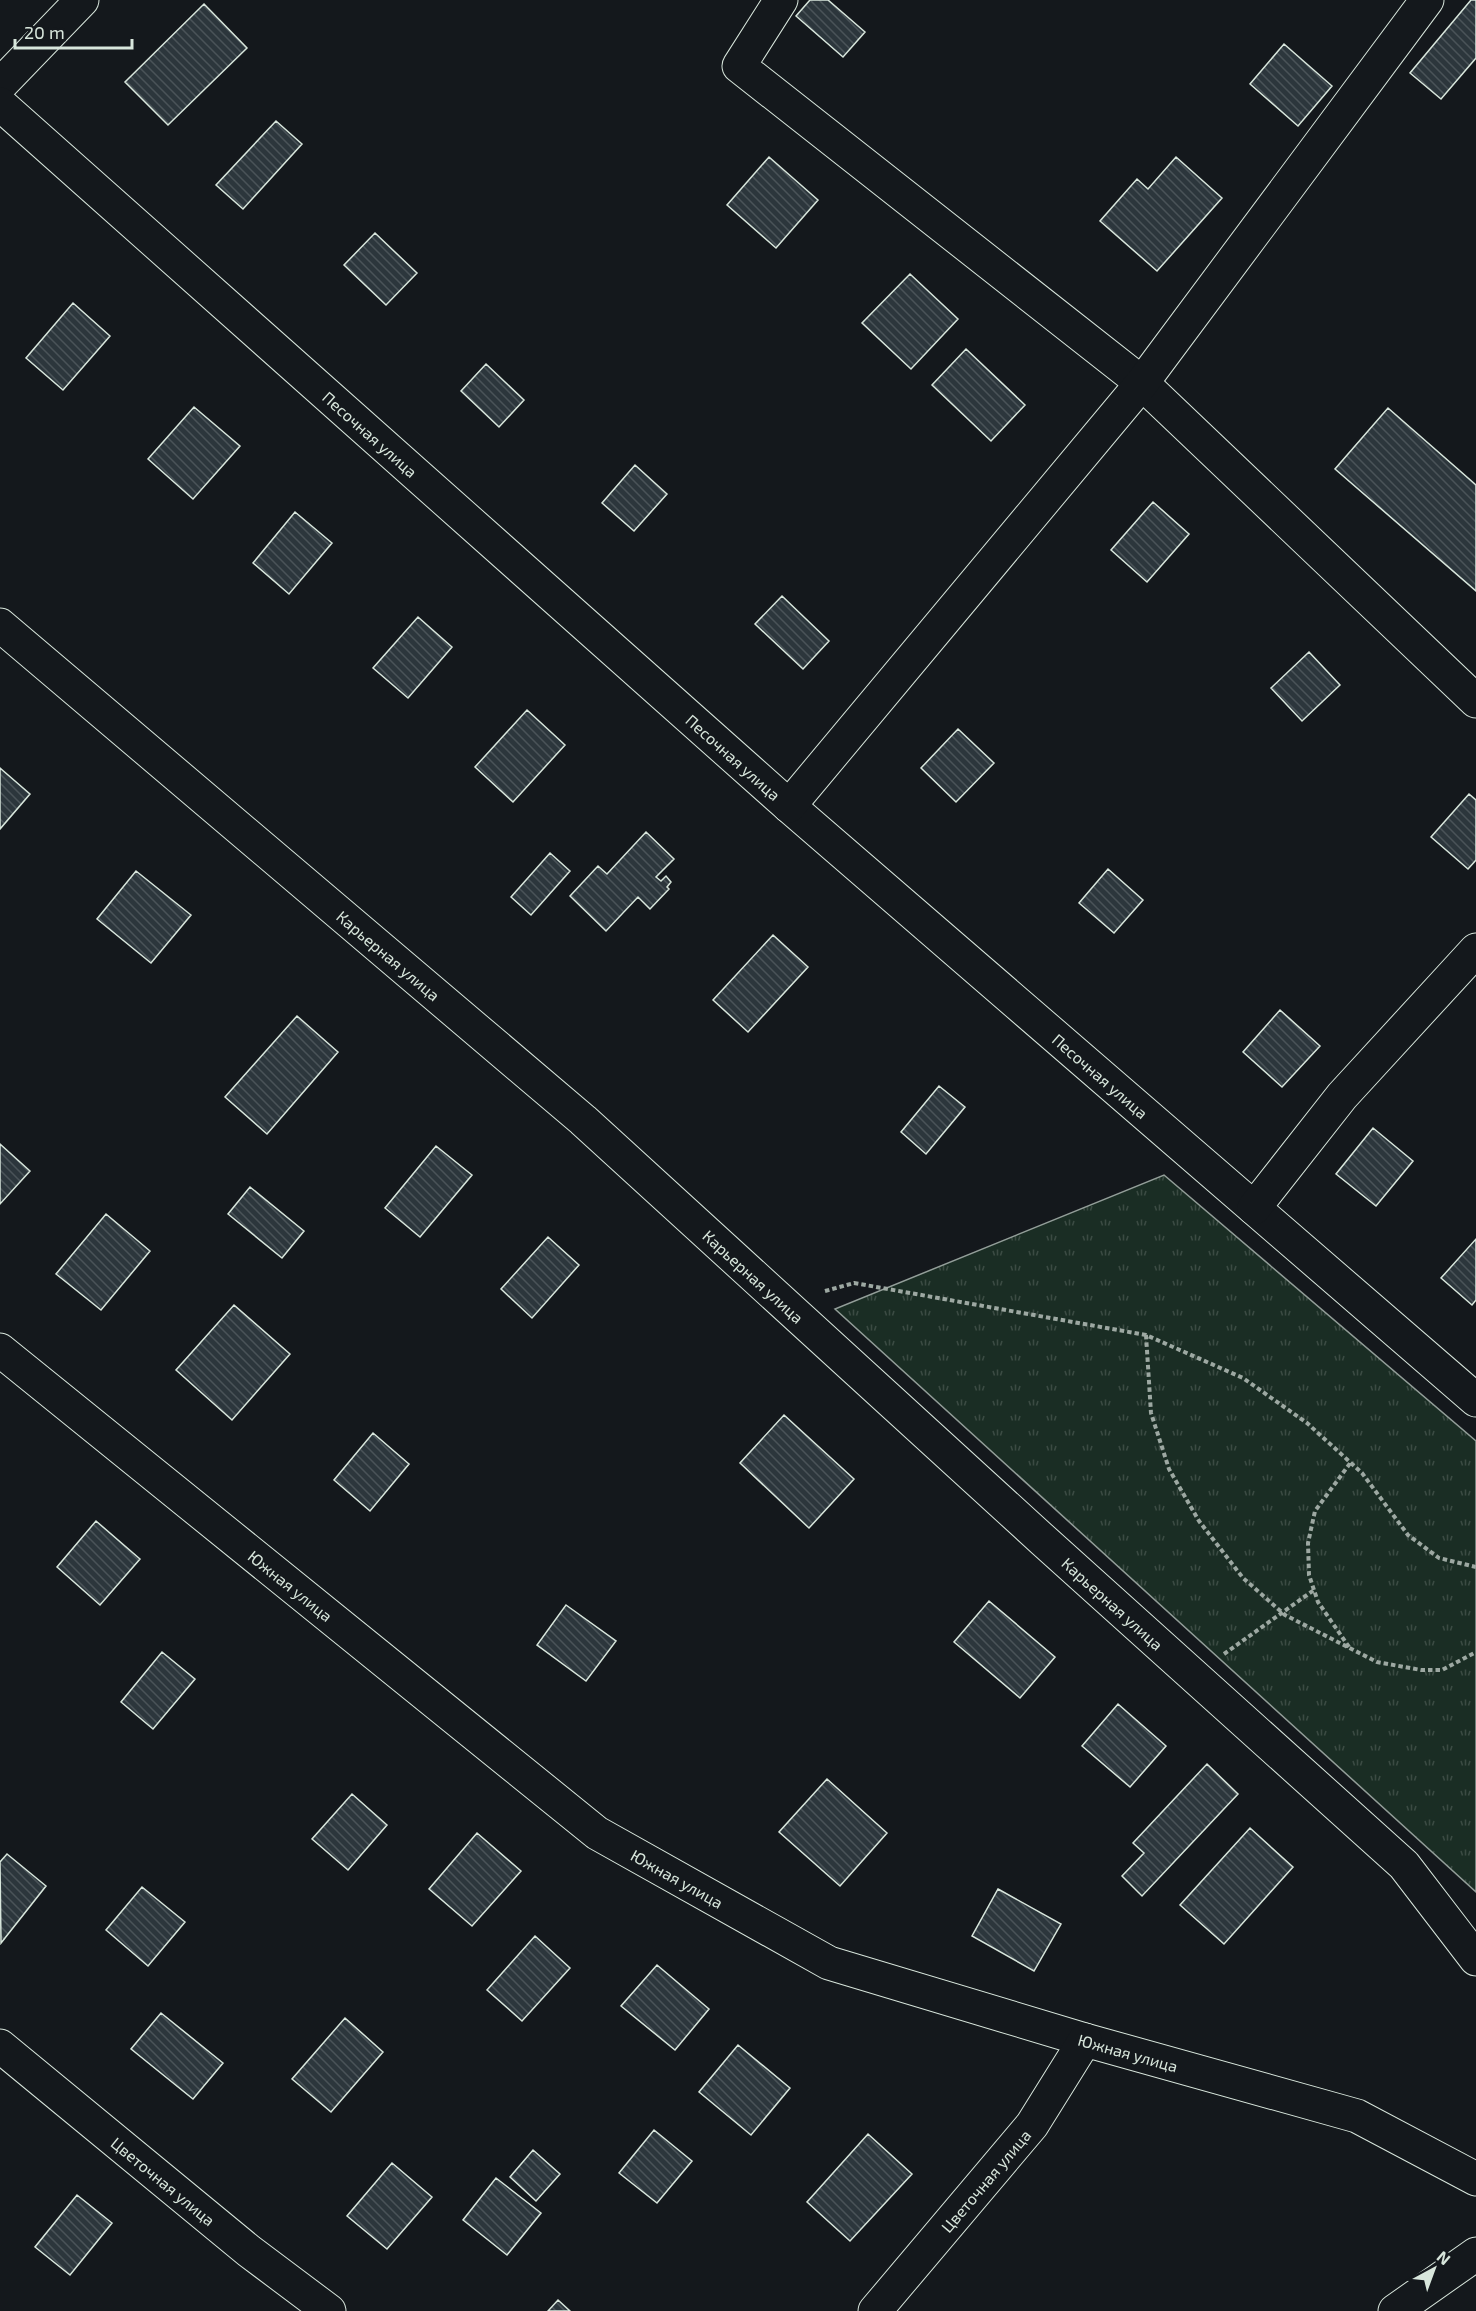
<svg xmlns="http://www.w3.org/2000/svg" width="1476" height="2311" font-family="'Exo 2',sans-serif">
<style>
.park{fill:url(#park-tufts);stroke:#939e99;stroke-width:1.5}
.building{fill:url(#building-back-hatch);stroke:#d8e6dc;stroke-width:1.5}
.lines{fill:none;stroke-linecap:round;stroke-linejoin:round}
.minor-casing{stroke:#d8e6dc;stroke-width:35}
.path{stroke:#9da8a2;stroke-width:4;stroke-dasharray:4.5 3;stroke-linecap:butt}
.minor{stroke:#14181c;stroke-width:33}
.labels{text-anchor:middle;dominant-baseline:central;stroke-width:4.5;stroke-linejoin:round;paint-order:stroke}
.street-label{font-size:16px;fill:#d8e6dc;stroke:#14181c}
</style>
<defs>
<pattern id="park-tufts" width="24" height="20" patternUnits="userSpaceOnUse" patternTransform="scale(1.5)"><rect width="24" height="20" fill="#1a2d24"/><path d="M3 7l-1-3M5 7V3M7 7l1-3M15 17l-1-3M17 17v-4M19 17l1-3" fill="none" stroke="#3b4b43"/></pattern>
<pattern id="building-back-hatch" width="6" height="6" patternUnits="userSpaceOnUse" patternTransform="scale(1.5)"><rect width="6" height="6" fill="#2c363c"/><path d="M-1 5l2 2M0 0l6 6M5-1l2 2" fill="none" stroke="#4a5358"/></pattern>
</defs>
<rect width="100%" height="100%" fill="#14181c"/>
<!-- park -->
<path class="park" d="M1164 1175 1476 1441V1892L835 1309Z"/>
<!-- building -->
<path class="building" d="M810 0H828L865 32 843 57 796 16Z
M1471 0H1476V58L1441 99 1410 73Z
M204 4 247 48 168 125 125 82Z
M1284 44 1332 86 1298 126 1250 84Z
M276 121 302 144 243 209 216 185Z
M769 157 818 200 776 248 727 205Z
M1176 157 1222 198 1157 271 1100 221 1137 179 1148 189Z
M375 233 417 273 386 305 344 265Z
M910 274 958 319 911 369 862 323Z
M73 303 110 336 63 390 26 358Z
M966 349 1025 405 991 441 932 385Z
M486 364 524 400 499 427 461 391Z
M194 407 240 446 193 499 148 459Z
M1388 408 1476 485V591L1335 469Z
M635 465 667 494 634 531 602 503Z
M1153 502 1189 534 1147 582 1111 550Z
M295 512 332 543 289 594 253 563Z
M782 596 829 641 803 669 755 624Z
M418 617 452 647 408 698 373 668Z
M1309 652 1340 685 1302 721 1271 688Z
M527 710 565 745 513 802 475 767Z
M958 729 994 763 956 802 921 768Z
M0 768 30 794 0 829Z
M1469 794 1476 800V860L1468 869 1431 837Z
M646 832 674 859 656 877 661 881 666 876 671 882 667 887 669 889 650 909 638 897 606 931 570 896 598 866 607 874Z
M550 853 570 871 531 915 511 897Z
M1108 869 1143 900 1114 933 1079 903Z
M136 871 191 915 151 963 97 919Z
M773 935 808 967 748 1032 713 1000Z
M1280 1010 1320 1046 1282 1087 1243 1052Z
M297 1016 338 1052 267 1134 225 1097Z
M939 1086 965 1107 926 1154 901 1132Z
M1373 1128 1413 1161 1376 1206 1336 1174Z
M0 1144 30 1171 0 1204Z
M436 1146 472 1175 420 1237 385 1208Z
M250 1187 304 1231 282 1258 228 1214Z
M106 1214 150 1251 101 1310 56 1274Z
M548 1237 579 1265 532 1318 501 1289Z
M1476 1239V1300L1472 1305 1441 1278Z
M234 1305 290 1354 232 1420 176 1370Z
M784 1415 854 1479 809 1528 740 1463Z
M373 1433 409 1464 370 1511 334 1480Z
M96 1521 140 1559 100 1605 57 1567Z
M989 1601 1055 1657 1020 1698 954 1642Z
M566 1605 616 1641 586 1681 537 1645Z
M162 1652 195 1679 153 1729 121 1702Z
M1118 1704 1166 1746 1130 1787 1082 1746Z
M1207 1764 1238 1794 1142 1896 1122 1876 1144 1853 1133 1843Z
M827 1779 887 1833 840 1886 779 1832Z
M352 1794 387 1825 348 1870 312 1839Z
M1250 1828 1293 1867 1224 1944 1180 1905Z
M477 1833 521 1871 472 1926 429 1889Z
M7 1854 46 1886 1 1943 0 1862Z
M142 1887 185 1922 148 1966 106 1930Z
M998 1889 1061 1924 1034 1971 972 1936Z
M535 1936 570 1968 522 2021 487 1990Z
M657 1965 709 2009 675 2050 621 2006Z
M161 2013 223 2063 193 2099 131 2049Z
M345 2018 383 2052 331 2112 292 2079Z
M738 2045 790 2088 751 2135 699 2092Z
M654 2130 692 2161 657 2203 619 2173Z
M868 2134 912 2174 850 2241 807 2202Z
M533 2150 560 2174 536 2201 510 2177Z
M392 2163 432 2197 387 2249 347 2216Z
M496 2178 541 2213 507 2255 463 2220Z
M77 2195 112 2223 70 2275 35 2247Z
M558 2300 570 2311H548Z"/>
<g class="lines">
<!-- minor casing -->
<g class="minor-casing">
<g id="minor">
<path d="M781 0 739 66 1142 383 1476 701"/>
<path d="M0 85 82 0"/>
<path id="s1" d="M0 104 789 806 1476 1400"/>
<path id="s2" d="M0 625 583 1120 1044 1541 1404 1865 1476 1959"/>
<path d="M789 806 1142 383 1427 0"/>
<path d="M1254 1208 1342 1096 1476 950"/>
<path id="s3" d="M0 1350 597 1833 829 1963 1085 2040 1357 2116 1476 2179"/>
<path id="s4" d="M0 2046 249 2251 329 2311"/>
<path id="s5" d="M875 2311 1032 2125 1085 2040"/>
<path d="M1395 2311 1476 2254"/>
</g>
</g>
<!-- path -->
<path class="path" d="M825 1291 854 1283 1146 1335 1243 1378 1307 1423 1362 1473 1408 1535 1439 1558 1476 1567
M1146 1335 1151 1413 1169 1469 1199 1521 1243 1578 1285 1615 1377 1662 1421 1670H1442L1476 1652
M1349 1647 1318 1602 1309 1575 1308 1543 1315 1511 1351 1462
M1224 1654 1314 1590"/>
<!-- minor -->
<use href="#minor" class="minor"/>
</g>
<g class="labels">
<!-- street labels -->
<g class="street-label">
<text stroke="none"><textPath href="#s1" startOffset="496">Песочная улица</textPath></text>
<text stroke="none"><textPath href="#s1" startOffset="982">Песочная улица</textPath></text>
<text stroke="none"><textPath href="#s2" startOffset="510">Карьерная улица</textPath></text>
<text stroke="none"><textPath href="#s1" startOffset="1468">Песочная улица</textPath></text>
<text stroke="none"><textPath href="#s2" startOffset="996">Карьерная улица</textPath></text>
<text stroke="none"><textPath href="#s3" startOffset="374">Южная улица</textPath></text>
<text stroke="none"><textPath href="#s2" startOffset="1482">Карьерная улица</textPath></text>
<text stroke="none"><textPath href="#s3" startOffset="860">Южная улица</textPath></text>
<text stroke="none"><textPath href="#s3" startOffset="1346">Южная улица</textPath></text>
<text stroke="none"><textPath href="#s5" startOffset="171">Цветочная улица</textPath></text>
<text stroke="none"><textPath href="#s4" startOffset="212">Цветочная улица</textPath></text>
</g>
</g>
<!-- north arrow -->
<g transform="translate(1434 2269) rotate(41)" stroke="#14181c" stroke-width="4.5" paint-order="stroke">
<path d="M0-4.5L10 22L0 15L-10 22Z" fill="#d8e6dc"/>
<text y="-9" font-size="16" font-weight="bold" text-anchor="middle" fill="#d8e6dc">N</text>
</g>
<!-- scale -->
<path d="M15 39v9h117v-9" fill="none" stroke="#d8e6dc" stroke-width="3"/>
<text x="24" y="39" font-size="18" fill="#d8e6dc" stroke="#14181c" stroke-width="4.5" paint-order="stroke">20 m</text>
</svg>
